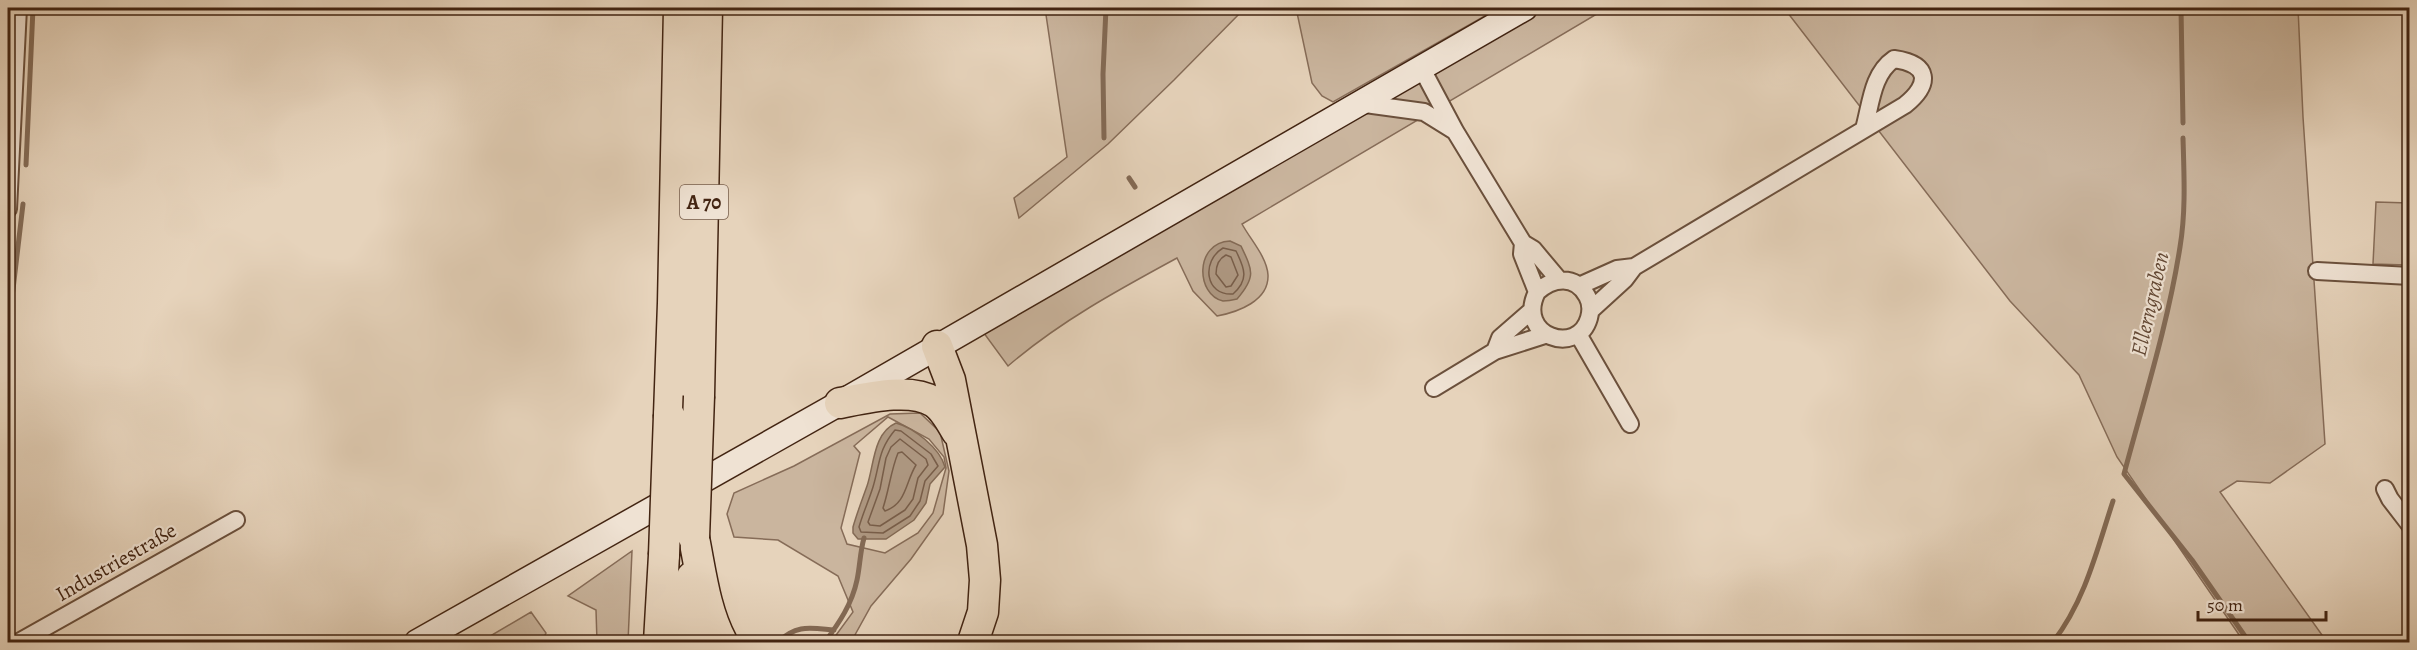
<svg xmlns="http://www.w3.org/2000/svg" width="2417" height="650" font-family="Alegreya,serif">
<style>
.green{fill:#cab59e;stroke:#866c58;stroke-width:1.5;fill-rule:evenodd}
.water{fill:#ae9882;stroke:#836a55;stroke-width:1.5}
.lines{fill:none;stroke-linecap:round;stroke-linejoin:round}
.shore{stroke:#785e4a;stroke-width:1.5}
.stream{stroke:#836a55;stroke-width:5}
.street-casing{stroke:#6b503c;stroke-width:20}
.secondary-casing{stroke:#422412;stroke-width:27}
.highway-casing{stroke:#422412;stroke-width:33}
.street{stroke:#efe2d3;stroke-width:16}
.secondary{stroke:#efe2d3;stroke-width:24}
.highway{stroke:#e6d3bb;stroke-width:30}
.highway-bridge-casing{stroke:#422412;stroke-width:33;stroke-linecap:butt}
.highway-bridge{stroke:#e6d3bb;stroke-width:30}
.labels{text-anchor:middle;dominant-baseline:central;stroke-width:4.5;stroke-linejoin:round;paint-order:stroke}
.shield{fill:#efe2d3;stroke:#765d4c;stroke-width:1.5}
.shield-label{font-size:20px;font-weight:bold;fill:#422412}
.street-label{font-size:21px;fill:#422412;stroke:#efe2d3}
.water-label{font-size:22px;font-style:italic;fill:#624734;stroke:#efe2d3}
</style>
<rect width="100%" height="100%" fill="#e6d3bb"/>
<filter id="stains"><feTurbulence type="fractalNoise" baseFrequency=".00333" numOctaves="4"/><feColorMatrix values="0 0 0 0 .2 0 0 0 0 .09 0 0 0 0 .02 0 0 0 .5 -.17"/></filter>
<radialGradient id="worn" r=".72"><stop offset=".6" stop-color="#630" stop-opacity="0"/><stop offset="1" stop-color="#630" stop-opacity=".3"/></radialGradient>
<!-- green -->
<path class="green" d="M1045 8H1245L1174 80 1108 144 1019 218 1014 198 1067 157Z
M1296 8H1499L1333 102 1322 96 1312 83Z
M1527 8H1607L1242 224C1250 239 1267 257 1268 275 1269 301 1238 312 1217 316L1193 291 1177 258C1118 290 1059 322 1008 366L978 325Z
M1784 8H2298L2303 117 2325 444 2270 483 2237 481 2220 492 2327 642H2244L2117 457 2079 375 2010 301Z
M2376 202 2409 203 2407 265 2373 264Z
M920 413 940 432 949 471 943 514 911 559 871 606 851 642H831L853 612 838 576 778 540 734 537 727 514 734 493 794 466 890 414ZM888 417 929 439 944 457 946 468 933 513 918 533 885 553 847 544 841 528 860 453 854 446Z
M632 551 628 642H597L596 610 568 596Z
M531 612 546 633 541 642H480Z"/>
<!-- water -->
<path class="water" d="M1230 241 1241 246C1253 271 1256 277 1237 299 1233 300 1226 301 1223 301 1196 295 1194 243 1230 241Z
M896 423C914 428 940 448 945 467L930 484 926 503 914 520 886 539H858L853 533V527C857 513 862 500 867 486 874 466 873 433 896 423Z"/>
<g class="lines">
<!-- shore -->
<path class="shore" d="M1223 248 1236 251C1245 269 1249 280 1233 294 1205 296 1201 261 1223 248Z
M1226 255 1231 257 1238 275 1231 286 1226 287 1216 274C1216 266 1218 259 1226 255Z
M895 430 901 431 931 454 938 466 925 481 920 501 910 516 883 533 861 532 859 527C863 513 869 500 873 487 880 464 878 450 895 430Z
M900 439 926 459 928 465 918 478 913 499 905 510 880 526 870 525 868 522 880 489 886 458 891 447Z
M902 452 916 465C905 483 907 503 885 511L883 508C889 490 891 470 898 453Z"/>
<!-- stream -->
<path class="stream" d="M2181 8 2183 123
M1104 138 1103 74 1106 8
M2183 138C2184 174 2186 211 2180 247 2168 324 2144 399 2124 474L2192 560 2249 642
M26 165 33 8
M1129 178 1135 187
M8 332 23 204
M778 642C797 624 810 628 834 630
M825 642C839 623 852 604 857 580 860 566 860 552 864 538
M2053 642C2085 601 2097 550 2113 501"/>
<!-- street casing -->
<g class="street-casing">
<path id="street" d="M1421 67 1455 131 1523 243 1533 249 1559 280
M1358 103 1424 112 1453 130
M8 209 18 8
M1523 243 1522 254 1537 292C1515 336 1578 357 1589 318 1591 311 1591 303 1587 296 1575 274 1552 278 1537 292
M2317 271 2410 276
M1579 286 1617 269 1634 267
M1591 310 1625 279 1634 267 1905 105C1931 84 1930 64 1894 59 1872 74 1871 104 1864 129
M1578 334 1630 424
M1495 351 1500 338 1531 311
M1434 388 1495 351 1545 335
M2385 489 2390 499 2410 525
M19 642 236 520"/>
</g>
<!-- secondary casing -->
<g class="secondary-casing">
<path id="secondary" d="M417 642 833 407 1525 8"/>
</g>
<!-- highway casing -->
<g class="highway-casing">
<path id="highway" d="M937 346 950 380 982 545 985 580 983 612 973 642
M699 396 707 8
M840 403C866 398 910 387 934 402 944 408 951 422 957 432
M669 415 673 303 679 8
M694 538C701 573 705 610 722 642
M659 642 664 555
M688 642 692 577"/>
</g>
<!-- street -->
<use href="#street" class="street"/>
<!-- secondary -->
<use href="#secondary" class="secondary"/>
<!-- highway -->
<use href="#highway" class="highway"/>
<!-- highway-bridge casing -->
<g class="highway-bridge-casing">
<path id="highway-bridge" d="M694 538 699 396
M664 555 669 415"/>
</g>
<!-- highway-bridge -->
<use href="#highway-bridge" class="highway-bridge"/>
</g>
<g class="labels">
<!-- shield labels -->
<rect class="shield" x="680" y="185" width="48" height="34" rx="4.5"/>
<g class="shield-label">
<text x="704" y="202">A 70</text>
</g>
<!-- street labels -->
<g class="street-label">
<text transform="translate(116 562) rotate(-30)">Industriestraße</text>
</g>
<!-- water labels -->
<g class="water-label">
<text transform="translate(2150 304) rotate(-77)">Ellerngraben</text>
</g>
</g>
<!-- margin -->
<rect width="2417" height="650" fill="none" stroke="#e6d3bb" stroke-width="30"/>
<rect x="9" y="9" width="2399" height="632" fill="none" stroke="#422412" stroke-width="3"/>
<rect x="15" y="15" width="2387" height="620" fill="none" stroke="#422412" stroke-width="1.5"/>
<!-- scale -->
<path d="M2198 611v9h128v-9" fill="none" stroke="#422412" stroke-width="3"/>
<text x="2207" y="611" font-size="18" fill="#422412" stroke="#efe2d3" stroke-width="4.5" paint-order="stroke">50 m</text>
<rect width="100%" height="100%" filter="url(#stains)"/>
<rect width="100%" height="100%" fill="url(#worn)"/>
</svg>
